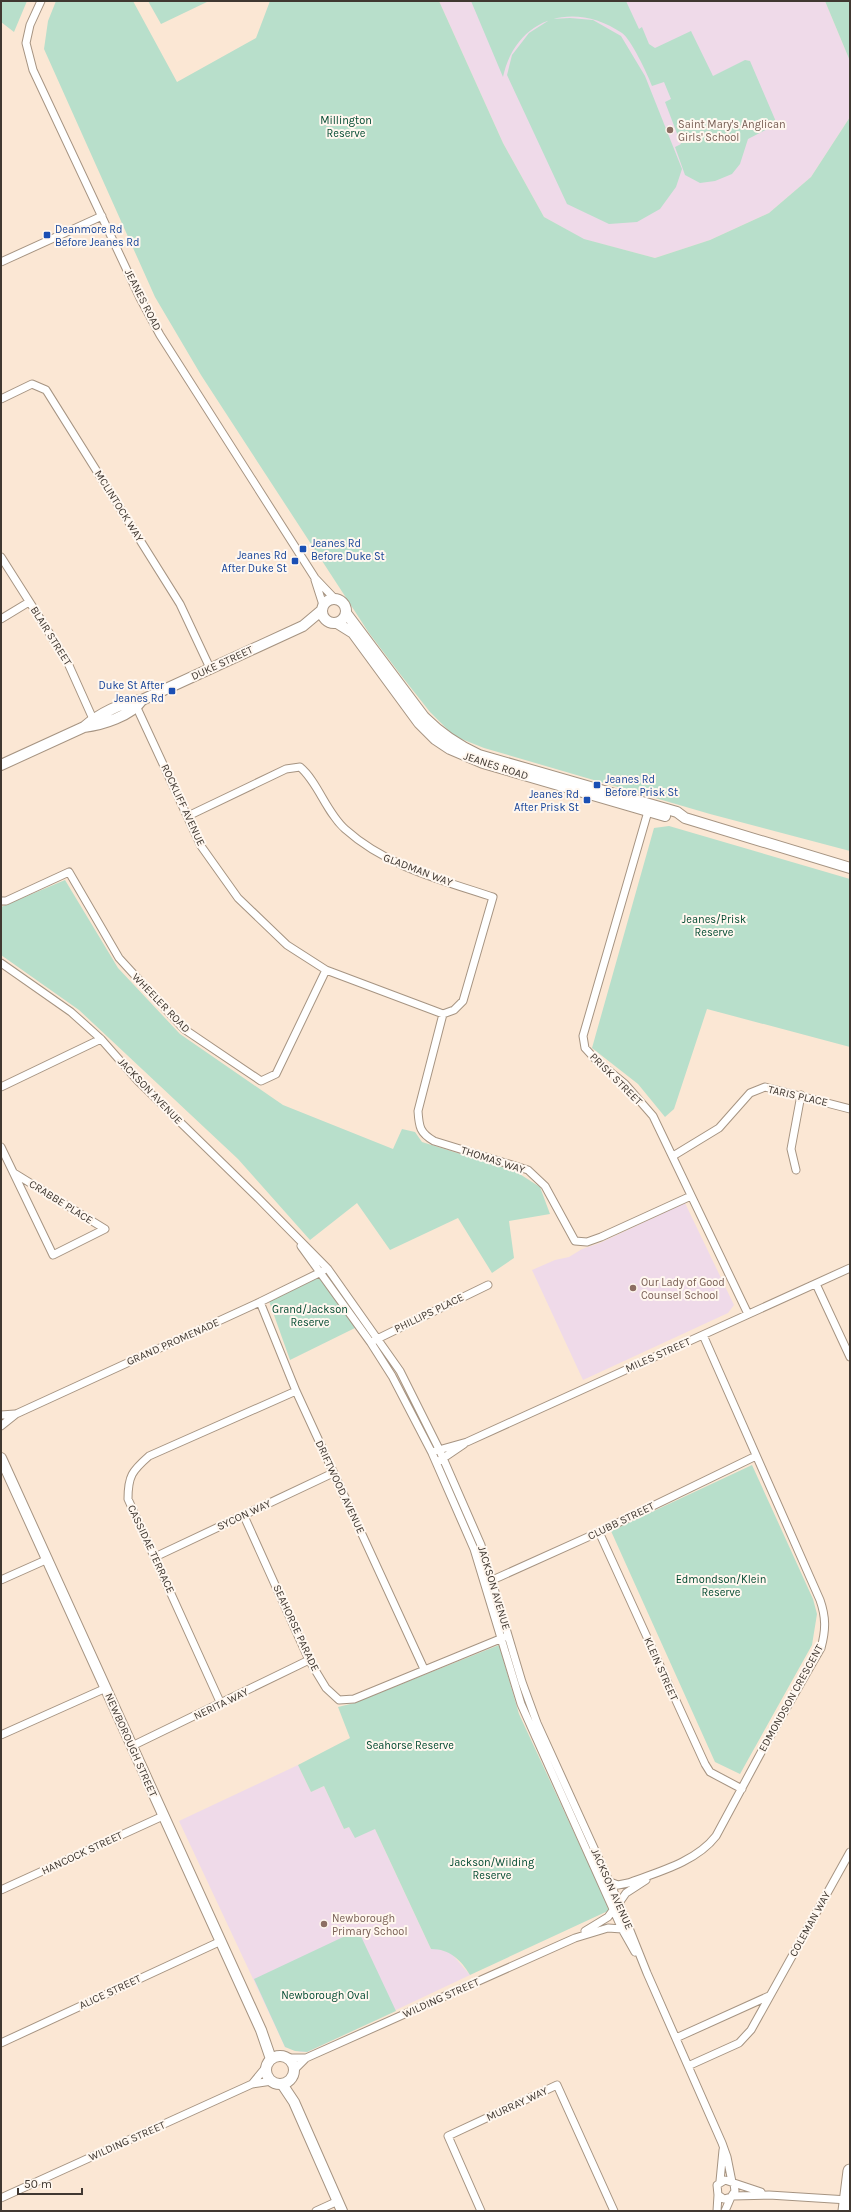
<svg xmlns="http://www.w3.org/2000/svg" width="851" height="2212" font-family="Karla,sans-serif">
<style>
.education{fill:#efdae9}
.green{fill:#b8dfcb}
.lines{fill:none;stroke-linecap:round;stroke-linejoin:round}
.street-casing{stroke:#a69482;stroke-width:9}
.secondary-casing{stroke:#a69482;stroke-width:12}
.highway-casing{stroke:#a69482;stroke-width:15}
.street{stroke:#fff;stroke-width:7}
.secondary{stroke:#fff;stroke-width:10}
.highway{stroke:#fff;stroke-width:13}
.education-dot{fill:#8d6e63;stroke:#fff7ef;stroke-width:1.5}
.transit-dot{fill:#1a4fb4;stroke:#fff7ef;stroke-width:1.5}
.labels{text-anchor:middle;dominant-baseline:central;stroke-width:4;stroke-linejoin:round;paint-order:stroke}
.park-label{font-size:11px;fill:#004930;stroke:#fff7ef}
.education-label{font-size:11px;fill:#785e54;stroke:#fff7ef;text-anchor:start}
.transit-label{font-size:11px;fill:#164399;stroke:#fff7ef;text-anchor:start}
.street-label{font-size:11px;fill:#403831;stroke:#fff7ef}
</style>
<rect width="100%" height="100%" fill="#fbe7d4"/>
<!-- education -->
<path class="education" d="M439 1H825L850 61V117L811 177 769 213 710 240 655 258 583 239 544 217 503 143Z
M685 1203 734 1305 728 1313 583 1380 532 1270 555 1260 569 1257 582 1249 600 1243Z
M298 1765 311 1792 324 1786 344 1829 349 1827 375 1829 431 1949H439L451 1953 470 1975 307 2052H301L285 2047 179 1821Z"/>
<!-- green -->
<path class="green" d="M1 1H27L14 32 1 22Z
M56 1H133L177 82 256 38 270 1H439L503 143 544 217 584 239 655 258 710 240 769 213 811 177 850 117V851L710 814 484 748 454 736 430 712 400 674 369 633 201 375 155 297 44 49 48 21Z
M148 1H209L161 24Z
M471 1H626L639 29 642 27 649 44 655 48 691 31 713 76 745 60 750 61 777 124 748 139 740 164 732 174 715 181 700 183 685 175 675 147 681 144 665 102 671 99 664 82 652 86C648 75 631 39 622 33 574 0 516 17 503 77Z
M825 1H850V61Z
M570 18 593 20 621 36 645 76 682 169 676 187 660 209 637 222 609 224 567 204 507 75 512 55 529 33 551 19Z
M669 826 850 879V1047L707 1009 674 1109 665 1117 638 1084 592 1048 654 828Z
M65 880 118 968 180 1034 283 1105 393 1149 402 1129 415 1132 422 1142 515 1171 540 1187 550 1214 509 1221 514 1258 492 1273 458 1218 390 1250 357 1203 310 1240 238 1159 79 1010 1 955V907Z
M320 1277 357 1327 290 1360 269 1301Z
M752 1465 813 1599 817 1614 812 1645 740 1774 715 1762 611 1531Z
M499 1645 519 1714 610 1910 470 1975C461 1960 450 1949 431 1949L375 1829 355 1838 349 1827 344 1829 324 1786 311 1792 298 1765 350 1738 338 1707 354 1703Z
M358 1930 396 2011 307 2052 295 2051 285 2047 254 1979Z"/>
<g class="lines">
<!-- street casing -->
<g class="street-casing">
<path id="street" d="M41 1 30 25 26 43 33 70 140 298 160 335 315 578 334 598
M1 262 102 216
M1 399 32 384 46 390 180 604 210 668
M1 557 67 661 93 719
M315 580 323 605
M1 619 29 602
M137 708 201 846 238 898 287 945 326 970 443 1014
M649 808 583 1036 585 1048 597 1061 625 1084 653 1116 748 1314
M188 816 286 769 300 767C318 782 326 812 345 829 386 866 441 880 493 897L463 1001 454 1010 443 1014
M1 901H6L69 872 119 958 184 1029 261 1081 276 1074 326 970
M1 963 71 1012 101 1039 138 1081 257 1197 328 1269 400 1371 439 1449 481 1545 522 1682 537 1723 619 1903 647 1973 722 2143 727 2157 732 2182
M443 1014 418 1111C419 1127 420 1133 434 1141L528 1170 545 1186 575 1241 587 1242 601 1237 691 1196
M1 1087 101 1039
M1 1147 53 1255 105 1229 14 1173
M673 1156 719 1128 750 1093 765 1087 850 1109
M796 1170 791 1149 801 1095
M301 1246 371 1343 392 1376 432 1453 474 1549 521 1704 622 1929 635 1952
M816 1284 850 1357
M260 1302 296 1391 424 1669
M375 1340 488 1285
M1 1415 15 1414
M1 1426 16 1414 260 1302 323 1271
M435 1451 467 1442 850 1268
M439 1461 464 1444
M244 1516 309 1660 326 1688 339 1700 354 1699 505 1637
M599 1532 705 1764 710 1772 742 1789
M155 1557 333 1473
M1 1580 48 1559
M488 1582 599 1532 756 1456
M221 1704 128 1499C128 1476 132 1471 149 1456L296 1391
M1 1735 106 1688
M132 1746 309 1660
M610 1882 618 1885 628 1883C658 1872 696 1862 716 1836L764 1747 821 1648C826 1630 826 1617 820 1600L703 1335
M1 1890 163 1816
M619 1903 626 1893 646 1880
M585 1931 608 1917 613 1910
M676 2038 769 1996
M1 2043 219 1942
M288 2058H306
M688 2066 739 2043 751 2030 850 1852
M294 2070 306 2058 575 1938 608 1928 622 1929
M252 2084 266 2067
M720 2181 723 2150
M734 2184 735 2191 731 2197 724 2199 718 2195 717 2185 725 2180 761 2192
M733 2196 769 2195 848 2200
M1 2198 252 2084 272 2081
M316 2211 338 2201
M481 2211 448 2136 557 2085 614 2211
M717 2211 718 2195
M725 2211 731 2197"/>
</g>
<!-- secondary casing -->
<g class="secondary-casing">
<path id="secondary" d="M322 611a12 12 0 1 1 24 0a12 12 0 1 1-24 0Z
M346 613 424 717C441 734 457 745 479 755L677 812 685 818 850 868
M337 623 353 633 419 723 435 739 450 749 483 763 665 816
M84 727C102 725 131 716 142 700
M1 765 84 727C99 714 122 702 142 700L303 626 322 610
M1 1458 261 2030 271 2059
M266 2070a14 14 0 1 1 28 0a14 14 0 1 1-28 0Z
M282 2084 294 2102 342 2211"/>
</g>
<!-- highway casing -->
<g class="highway-casing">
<path id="highway" d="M845 2211 850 2171"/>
</g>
<!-- street -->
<use href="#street" class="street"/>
<!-- secondary -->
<use href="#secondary" class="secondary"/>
<!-- highway -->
<use href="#highway" class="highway"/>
</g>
<!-- markers -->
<g class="education-dot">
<circle cx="670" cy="130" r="4"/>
<circle cx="633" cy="1288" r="4"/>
<circle cx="324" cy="1924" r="4"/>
</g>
<g class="transit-dot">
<rect x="43" y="231" width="8" height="8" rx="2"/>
<rect x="299" y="545" width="8" height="8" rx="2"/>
<rect x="291" y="557" width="8" height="8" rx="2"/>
<rect x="168" y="687" width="8" height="8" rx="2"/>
<rect x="593" y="781" width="8" height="8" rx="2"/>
<rect x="583" y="796" width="8" height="8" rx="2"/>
</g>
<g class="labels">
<!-- park labels -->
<g class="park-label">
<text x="346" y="120">Millington<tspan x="346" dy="13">Reserve</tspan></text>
<text x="714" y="919">Jeanes/Prisk<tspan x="714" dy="13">Reserve</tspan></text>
<text x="310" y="1309">Grand/Jackson<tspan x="310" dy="13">Reserve</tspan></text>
<text x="721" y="1579">Edmondson/Klein<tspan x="721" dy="13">Reserve</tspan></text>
<text x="410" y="1745">Seahorse Reserve</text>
<text x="492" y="1862">Jackson/Wilding<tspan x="492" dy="13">Reserve</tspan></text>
<text x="325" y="1995">Newborough Oval</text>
</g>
<!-- education labels -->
<g class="education-label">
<text x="678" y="124">Saint Mary's Anglican<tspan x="678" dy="13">Girls' School</tspan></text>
<text x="641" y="1282">Our Lady of Good<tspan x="641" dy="13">Counsel School</tspan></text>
<text x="332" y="1918">Newborough<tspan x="332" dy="13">Primary School</tspan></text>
</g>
<!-- transit labels -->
<g class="transit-label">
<text x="55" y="229">Deanmore Rd<tspan x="55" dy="13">Before Jeanes Rd</tspan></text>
<text x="311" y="543">Jeanes Rd<tspan x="311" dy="13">Before Duke St</tspan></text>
<text x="287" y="555" text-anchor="end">Jeanes Rd<tspan x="287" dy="13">After Duke St</tspan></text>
<text x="164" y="685" text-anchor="end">Duke St After<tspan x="164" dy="13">Jeanes Rd</tspan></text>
<text x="605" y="779">Jeanes Rd<tspan x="605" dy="13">Before Prisk St</tspan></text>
<text x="579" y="794" text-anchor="end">Jeanes Rd<tspan x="579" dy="13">After Prisk St</tspan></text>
</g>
<!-- street labels -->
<g class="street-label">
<text transform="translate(143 300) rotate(63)">JEANES ROAD</text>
<text transform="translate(119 506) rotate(58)">MCLINTOCK WAY</text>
<text transform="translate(51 636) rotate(58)">BLAIR STREET</text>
<text transform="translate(222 663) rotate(-25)">DUKE STREET</text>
<text transform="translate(496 766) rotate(18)">JEANES ROAD</text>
<text transform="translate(183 805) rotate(65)">ROCKLIFF AVENUE</text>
<text transform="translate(418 870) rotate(21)">GLADMAN WAY</text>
<text transform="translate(161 1003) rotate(46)">WHEELER ROAD</text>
<text transform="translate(616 1079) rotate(45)">PRISK STREET</text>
<text transform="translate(150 1091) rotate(46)">JACKSON AVENUE</text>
<text transform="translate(798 1096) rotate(13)">TARIS PLACE</text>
<text transform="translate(493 1160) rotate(18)">THOMAS WAY</text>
<text transform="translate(61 1202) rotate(32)">CRABBE PLACE</text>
<text transform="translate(429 1313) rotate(-26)">PHILLIPS PLACE</text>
<text transform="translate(173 1342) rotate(-24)">GRAND PROMENADE</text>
<text transform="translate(658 1355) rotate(-24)">MILES STREET</text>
<text transform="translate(340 1487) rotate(65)">DRIFTWOOD AVENUE</text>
<text transform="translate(244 1515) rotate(-25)">SYCON WAY</text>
<text transform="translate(621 1521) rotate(-26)">CLUBB STREET</text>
<text transform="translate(151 1549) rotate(65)">CASSIDAE TERRACE</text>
<text transform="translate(494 1588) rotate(73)">JACKSON AVENUE</text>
<text transform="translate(296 1628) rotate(65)">SEAHORSE PARADE</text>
<text transform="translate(661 1669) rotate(66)">KLEIN STREET</text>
<text transform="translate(791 1698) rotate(-61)">EDMONDSON CRESCENT</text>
<text transform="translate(221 1704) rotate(-26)">NERITA WAY</text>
<text transform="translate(131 1745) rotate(66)">NEWBOROUGH STREET</text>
<text transform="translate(82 1853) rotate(-25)">HANCOCK STREET</text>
<text transform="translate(612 1889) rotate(66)">JACKSON AVENUE</text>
<text transform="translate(810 1924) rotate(-61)">COLEMAN WAY</text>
<text transform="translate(110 1992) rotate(-25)">ALICE STREET</text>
<text transform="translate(441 1998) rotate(-24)">WILDING STREET</text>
<text transform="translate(517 2104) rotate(-25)">MURRAY WAY</text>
<text transform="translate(127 2141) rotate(-24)">WILDING STREET</text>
</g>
</g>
<!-- border -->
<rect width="851" height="2212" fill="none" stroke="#403831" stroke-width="4"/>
<!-- scale -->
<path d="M18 2188v6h64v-6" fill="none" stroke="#403831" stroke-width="2"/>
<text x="24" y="2188" font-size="12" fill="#403831" stroke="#fff7ef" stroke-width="3" paint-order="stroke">50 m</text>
</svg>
